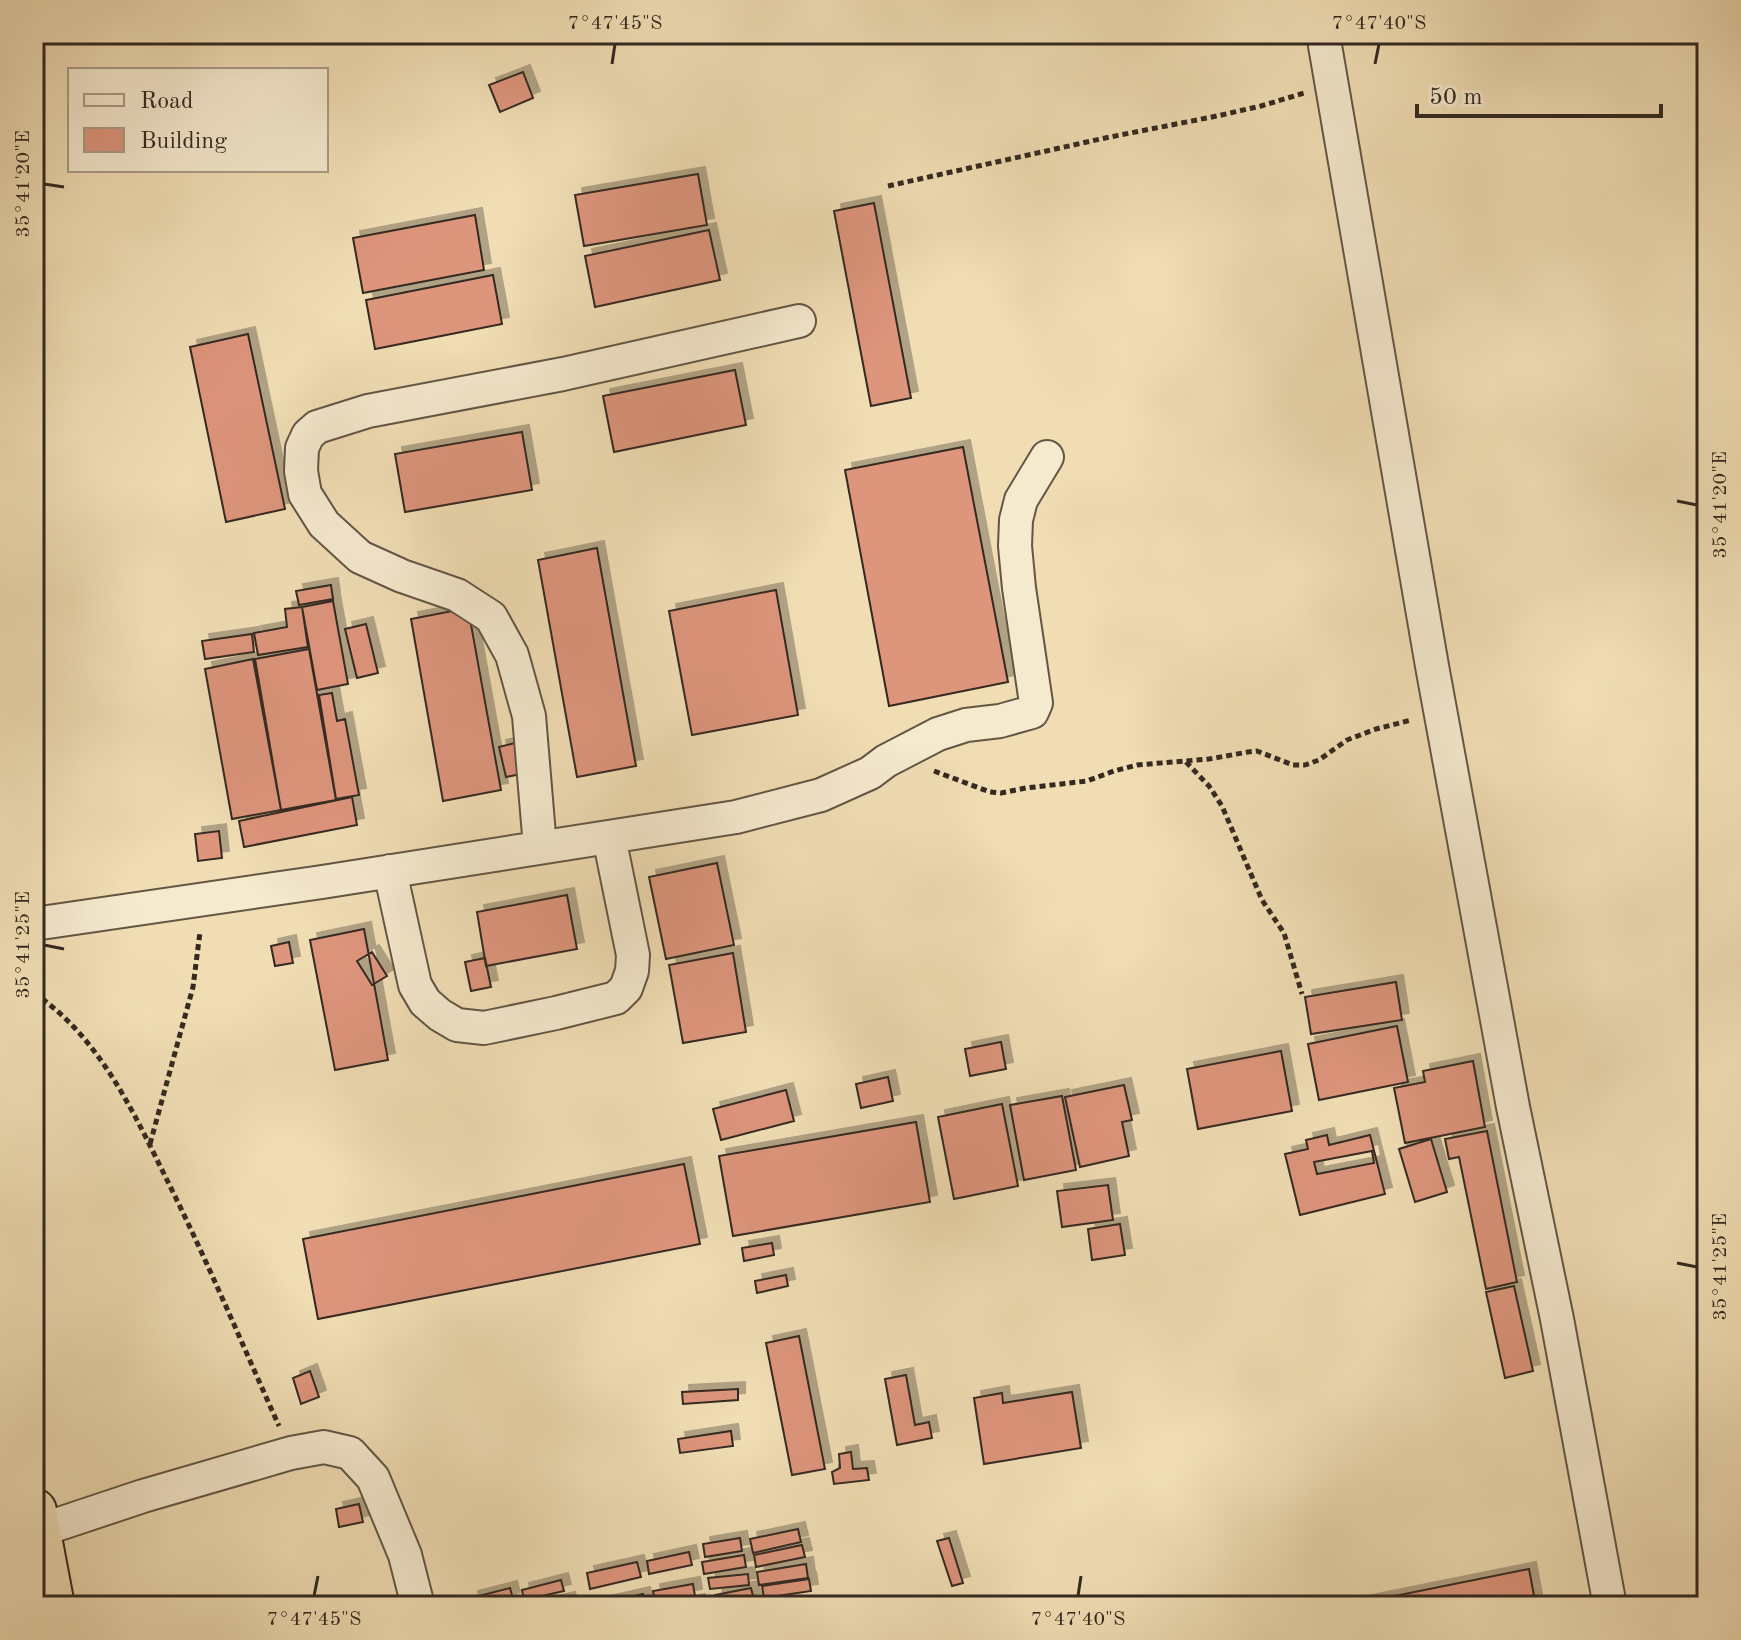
<svg xmlns="http://www.w3.org/2000/svg" width="1741" height="1640" font-family="'Old Standard TT',serif">
<style>
.building{fill:#dd957c;stroke:#342920;stroke-width:2;fill-rule:evenodd;filter:url(#shadow)}
.lines{fill:none;stroke-linecap:round;stroke-linejoin:round}
.minor-casing{stroke:#635645;stroke-width:36}
.highway-casing{stroke:#342920;stroke-width:48}
.path{stroke:#342920;stroke-width:5;stroke-dasharray:6 4;stroke-linecap:butt}
.minor{stroke:#f5e9ce;stroke-width:32}
.highway{stroke:#f0ddb4;stroke-width:44}
.ticks{fill:none;stroke:#342920;stroke-width:3}
.neatline{fill:none;stroke:#342920;stroke-width:3}
.ticks-label{font-size:20px;text-anchor:middle;fill:#342920}
</style>
<defs>
<filter id="shadow"><feDropShadow dx="7" dy="-7" stdDeviation="0" flood-color="#0004"/></filter>
</defs>
<rect width="100%" height="100%" fill="#f0ddb4"/>
<filter id="stains"><feTurbulence type="fractalNoise" baseFrequency=".0025" numOctaves="4"/><feColorMatrix values="0 0 0 0 .2 0 0 0 0 .09 0 0 0 0 .02 0 0 0 .5 -.17"/></filter>
<radialGradient id="worn" r=".72"><stop offset=".6" stop-color="#630" stop-opacity="0"/><stop offset="1" stop-color="#630" stop-opacity=".3"/></radialGradient>
<!-- building -->
<path class="building" d="M523 72 533 98 500 112 489 85Z
M698 174 707 225 584 246 575 195Z
M874 203 911 398 871 406 834 211Z
M475 215 484 270 363 293 353 238Z
M709 230 720 280 595 307 585 256Z
M493 275 502 324 375 349 366 300Z
M248 334 285 509 226 522 190 347Z
M735 370 746 425 614 452 603 396Z
M522 432 532 490 405 512 395 454Z
M963 447 1008 682 889 706 845 470Z
M597 548 636 766 577 777 538 560Z
M331 585 333 599 299 605 296 591Z
M776 590 798 715 692 735 669 611Z
M333 601 348 684 317 690 302 607Z
M302 607 308 647 258 655 254 633 287 627 285 609Z
M468 608 501 790 443 801 411 619Z
M366 624 378 673 357 678 345 629Z
M252 634 254 652 205 659 202 641Z
M309 649 336 800 281 810 255 659Z
M253 659 281 810 232 819 205 669Z
M332 693 337 721 345 719 359 795 336 799 319 695Z
M519 742 526 773 506 777 499 747Z
M352 797 357 825 244 847 239 821Z
M219 831 222 858 198 861 195 834Z
M717 863 734 945 666 959 649 877Z
M567 895 577 949 486 966 477 912Z
M364 929 388 1060 335 1070 310 940Z
M289 942 293 963 275 966 271 946Z
M372 952 387 976 372 985 357 961Z
M733 953 746 1032 683 1043 669 965Z
M485 958 491 987 471 991 465 962Z
M1396 982 1402 1020 1311 1034 1305 997Z
M1397 1026 1408 1082 1319 1100 1308 1044Z
M1001 1042 1006 1069 970 1076 965 1049Z
M1281 1051 1292 1111 1198 1129 1187 1069Z
M1473 1061 1485 1127 1405 1143 1394 1088 1425 1082 1423 1071Z
M888 1077 893 1101 861 1108 856 1084Z
M1124 1085 1132 1120 1122 1122 1129 1156 1080 1167 1065 1097Z
M786 1090 794 1121 721 1140 713 1109Z
M1062 1096 1076 1170 1024 1180 1010 1105Z
M1002 1104 1018 1186 954 1199 938 1117Z
M916 1122 930 1202 733 1236 719 1156Z
M1487 1131 1517 1282 1486 1289 1459 1157 1449 1159 1445 1139Z
M1327 1135 1329 1145 1370 1135 1385 1194 1300 1215 1285 1154 1308 1149 1306 1140ZM1372 1151 1374 1163 1317 1174 1314 1162Z
M1431 1139 1447 1192 1415 1202 1399 1149Z
M684 1164 700 1244 318 1319 303 1239Z
M1108 1185 1113 1220 1062 1227 1057 1191Z
M1120 1224 1125 1255 1092 1260 1088 1229Z
M772 1243 774 1255 744 1261 742 1248Z
M786 1275 788 1286 757 1293 755 1281Z
M1514 1286 1533 1371 1505 1378 1486 1292Z
M799 1336 825 1469 792 1475 766 1343Z
M310 1371 319 1397 301 1404 293 1378Z
M906 1375 915 1425 929 1422 932 1438 897 1445 885 1379Z
M738 1389V1400L683 1404 682 1392Z
M1072 1392 1081 1448 984 1464 974 1398 1002 1393 1003 1403Z
M731 1431 733 1446 680 1453 678 1439Z
M851 1452 853 1469 867 1468 869 1480 834 1484 832 1472 840 1468 839 1454Z
M359 1504 363 1522 339 1527 336 1509Z
M798 1529 801 1542 753 1553 750 1539Z
M740 1538 742 1551 705 1557 703 1544Z
M949 1538 963 1583 952 1586 937 1541Z
M802 1545 805 1557 756 1567 754 1555Z
M689 1552 692 1565 649 1574 647 1561Z
M744 1555 746 1567 704 1574 702 1562Z
M637 1562 641 1577 590 1589 587 1573Z
M806 1564 808 1578 759 1585 757 1572Z
M1529 1569 1536 1606H1345Z
M748 1574 749 1585 710 1589 708 1578Z
M809 1579 811 1591 764 1598 762 1586Z
M561 1580 564 1591 524 1600 522 1590Z
M693 1584 695 1596 655 1603 653 1591Z
M510 1588 513 1599 484 1606H473L471 1598Z
M751 1588 754 1600 717 1606 715 1595Z
M643 1594 645 1604 638 1606H604L603 1603Z
M568 1599 570 1606H537Z
M698 1601 699 1606H672Z"/>
<g class="lines">
<!-- minor casing -->
<g class="minor-casing">
<path id="minor" d="M1323 34 1432 666 1513 1107 1557 1319 1610 1606
M540 847 529 716 512 655 491 617 457 595 402 576 360 557 324 524 305 494 301 471 302 448 308 435 317 427 368 411 563 374 799 321
M390 871 415 985 425 1002 440 1015 457 1025 484 1028 556 1013 616 998 626 988 632 971 633 955 609 837
M34 924 322 882 736 817 821 795 870 773 886 761 938 734 966 725 1000 721 1032 712 1036 703 1019 588 1015 546 1016 520 1021 500 1047 457
M38 1531 143 1496 291 1453 324 1447 350 1453 373 1478 405 1555 418 1606"/>
</g>
<!-- highway casing -->
<g class="highway-casing">
<path id="highway" d="M34 1511 52 1606"/>
</g>
<!-- path -->
<path class="path" d="M888 186 1105 138 1217 116 1261 106 1304 93
M1186 762 1209 786 1222 806 1262 900 1284 933 1302 994
M934 771 990 792 1001 793 1026 788 1087 781 1114 771 1137 765 1209 759 1248 752 1257 751 1293 765H1305L1319 760 1347 740 1376 729 1411 720
M34 993C102 1039 135 1116 170 1186 209 1265 243 1346 279 1426
M150 1144 193 987 200 932"/>
<!-- minor -->
<use href="#minor" class="minor"/>
<!-- highway -->
<use href="#highway" class="highway"/>
</g>
<!-- ticks -->
<path class="ticks" d="M612 64 615 44M1375 64 1379 44M44 184 64 187M1677 501 1697 505M44 945 64 949M1677 1263 1697 1267M314 1596 318 1576M1078 1596 1081 1576"/>
<!-- margin -->
<rect width="1741" height="1640" fill="none" stroke="#f0ddb4" stroke-width="88"/>
<!-- legend -->
<rect x="68" y="68" width="260" height="104" fill="#f5e9ce" stroke="#a89c88" stroke-width="2"/>
<rect x="84" y="94" width="40" height="12" fill="#f5e9ce" stroke="#a89c88" stroke-width="2"/>
<text x="140" y="108" font-size="24" fill="#342920">Road</text>
<rect x="84" y="128" width="40" height="24" fill="#dd957c" stroke="#a89c88" stroke-width="2"/>
<text x="140" y="148" font-size="24" fill="#342920">Building</text>
<!-- scale -->
<path d="M1417 104v12h244v-12" fill="none" stroke="#342920" stroke-width="4"/>
<text x="1429" y="104" font-size="24" fill="#342920" stroke="#f5e9ce" stroke-width="6" paint-order="stroke">50 m</text>
<rect x="44" y="44" width="1653" height="1552" class="neatline"/>
<g class="ticks-label">
<text x="615" y="29">7°47'45"S</text>
<text x="1379" y="29">7°47'40"S</text>
<text transform="translate(22 184) rotate(-90)" y="7">35°41'20"E</text>
<text transform="translate(1719 505) rotate(-90)" y="7">35°41'20"E</text>
<text transform="translate(22 945) rotate(-90)" y="7">35°41'25"E</text>
<text transform="translate(1719 1267) rotate(-90)" y="7">35°41'25"E</text>
<text x="314" y="1625">7°47'45"S</text>
<text x="1078" y="1625">7°47'40"S</text>
</g>
<rect width="100%" height="100%" filter="url(#stains)"/>
<rect width="100%" height="100%" fill="url(#worn)"/>
</svg>
